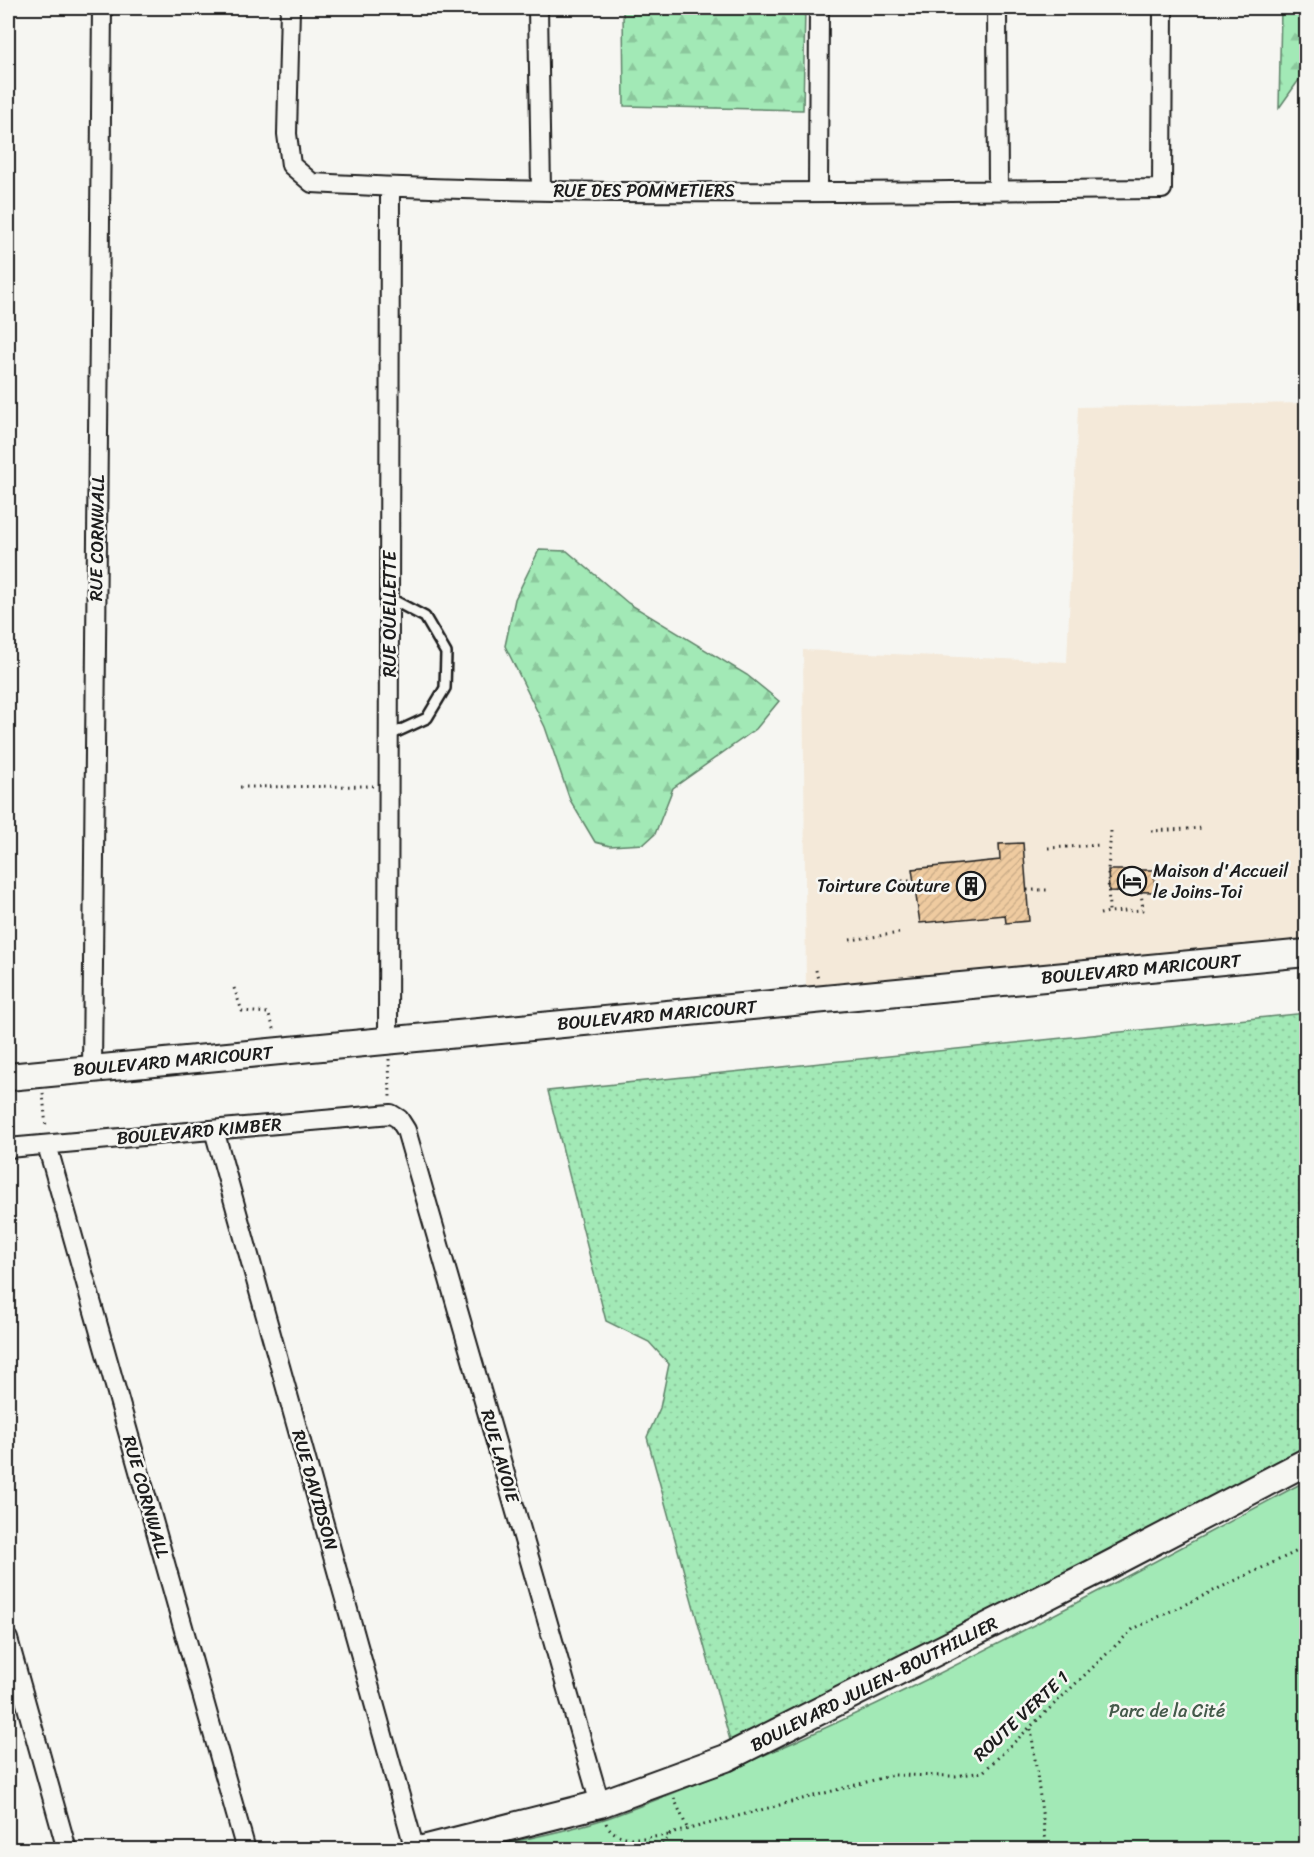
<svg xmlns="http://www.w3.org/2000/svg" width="1314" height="1857" font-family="Sriracha,sans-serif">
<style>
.built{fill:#f4e9d9}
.grass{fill:url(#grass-dots);stroke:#5f8269;stroke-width:1.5}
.forest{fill:url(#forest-firs);stroke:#5f8269;stroke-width:1.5}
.green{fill:#a2e9b6;stroke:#5f8269;stroke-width:1.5}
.building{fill:url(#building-hatch);stroke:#1c1c1c;stroke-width:1.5}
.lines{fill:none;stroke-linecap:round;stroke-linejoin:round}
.lane-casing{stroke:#1c1c1c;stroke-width:14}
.street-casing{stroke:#1c1c1c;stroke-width:22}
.secondary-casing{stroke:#1c1c1c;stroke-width:30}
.path{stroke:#1c1c1c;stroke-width:3;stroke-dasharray:1.5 4.5;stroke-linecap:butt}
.lane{stroke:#f6f6f2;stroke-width:9}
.street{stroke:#f6f6f2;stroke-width:18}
.secondary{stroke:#f6f6f2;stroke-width:26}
.labels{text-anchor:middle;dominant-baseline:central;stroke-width:5;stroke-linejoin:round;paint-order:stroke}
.street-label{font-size:18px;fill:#1c1c1c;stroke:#f6f6f2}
.poi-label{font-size:18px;fill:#1c1c1c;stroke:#f6f6f2;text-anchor:start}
.park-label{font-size:18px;fill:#445a4a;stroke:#f6f6f2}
</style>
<defs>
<pattern id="grass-dots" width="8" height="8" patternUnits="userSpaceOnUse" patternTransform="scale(1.5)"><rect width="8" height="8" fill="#a2e9b6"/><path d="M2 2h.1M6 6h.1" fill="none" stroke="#8bc79c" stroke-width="1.8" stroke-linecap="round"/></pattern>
<pattern id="forest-firs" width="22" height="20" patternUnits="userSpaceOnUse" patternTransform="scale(1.5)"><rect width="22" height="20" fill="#a2e9b6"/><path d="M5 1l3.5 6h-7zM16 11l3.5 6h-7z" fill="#8bc79c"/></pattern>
<pattern id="building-hatch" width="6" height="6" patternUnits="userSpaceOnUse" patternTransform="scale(1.5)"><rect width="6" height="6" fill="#efcba0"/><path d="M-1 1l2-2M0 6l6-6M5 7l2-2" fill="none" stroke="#ccae89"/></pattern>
</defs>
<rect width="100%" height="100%" fill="#f6f6f2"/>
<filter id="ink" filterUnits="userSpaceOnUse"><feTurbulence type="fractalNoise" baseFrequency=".0167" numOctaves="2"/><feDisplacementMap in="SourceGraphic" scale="12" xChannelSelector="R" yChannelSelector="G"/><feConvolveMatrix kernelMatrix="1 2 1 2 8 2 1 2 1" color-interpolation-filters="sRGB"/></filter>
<g filter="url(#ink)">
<!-- built -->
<path class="built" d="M1306 403V945L806 994 803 650 1067 662 1078 407Z"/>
<!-- grass -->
<path class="grass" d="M1306 1013V1446L733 1751 647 1437 660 1408 669 1364 649 1342 606 1321 548 1091Z"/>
<!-- forest -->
<path class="forest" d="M623 8H805L803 110 624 106Z
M1281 8H1306V70L1279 108Z
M539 550 567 551 628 603 747 675 779 701 756 729 673 788 655 834 644 844 610 846 595 842 570 800 545 727 505 646 515 599Z"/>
<!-- green -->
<path class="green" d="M1306 1481V1849L479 1850C524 1838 573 1831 616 1815 856 1727 1081 1600 1306 1481Z"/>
<!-- building -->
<path class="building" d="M1023 843 1029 921 1006 923 1005 915 920 923 912 869 1000 860 999 844Z
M1108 870H1154L1155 892 1109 891Z"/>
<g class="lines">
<!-- lane casing -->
<g class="lane-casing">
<path id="lane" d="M390 735 427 718 445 688 446 653 425 617 391 599"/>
</g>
<!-- street casing -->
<g class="street-casing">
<path id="street" d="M290 8 287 134 291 165 312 183C595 198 879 191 1162 189L1163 8
M538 8 541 190
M997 8 998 190
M818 191 819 8
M388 1041 390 187
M92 1069 102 8
M214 1130 415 1850
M47 1145 246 1850
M8 1148 391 1114 399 1119 406 1130 600 1804
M8 1639 67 1850"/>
</g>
<!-- secondary casing -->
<g class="secondary-casing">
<path id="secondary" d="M8 1077 1306 953
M419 1850 600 1804 726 1758 1103 1568 1306 1462"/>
</g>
<!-- path -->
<path class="path" d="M240 787 373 786
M1111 831 1108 870 1109 912 1143 910 1141 892
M1151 831 1204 828
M1048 848 1101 845
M896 881H914
M1027 890H1050
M1100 914 1109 912
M850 940 900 933
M816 970 818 980
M234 988 242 1011 268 1013 275 1031
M389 1059 390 1097
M43 1093 46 1128
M1031 1729 1047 1850
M674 1798 688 1830
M606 1823C616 1845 650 1837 669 1835
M659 1850 670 1834 893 1775 955 1776 983 1772 1133 1629 1306 1547"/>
<!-- lane -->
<use href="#lane" class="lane"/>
<!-- street -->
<use href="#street" class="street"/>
<!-- secondary -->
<use href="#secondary" class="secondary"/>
</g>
</g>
<!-- icons -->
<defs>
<g id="hotel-ring" transform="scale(1.5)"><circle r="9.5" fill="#f6f6f2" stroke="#1c1c1c" stroke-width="1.5"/><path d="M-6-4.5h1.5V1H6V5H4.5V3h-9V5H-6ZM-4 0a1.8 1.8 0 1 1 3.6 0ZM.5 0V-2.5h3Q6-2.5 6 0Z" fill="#1c1c1c"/></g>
<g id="building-ring" transform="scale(1.5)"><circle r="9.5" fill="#f6f6f2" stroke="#1c1c1c" stroke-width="1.5"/><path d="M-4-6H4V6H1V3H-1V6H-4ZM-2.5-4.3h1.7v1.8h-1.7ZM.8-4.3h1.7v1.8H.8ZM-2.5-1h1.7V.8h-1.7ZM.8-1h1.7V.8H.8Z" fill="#1c1c1c"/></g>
</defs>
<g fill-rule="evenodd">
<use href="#hotel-ring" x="1132" y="881"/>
<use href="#building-ring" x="971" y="886"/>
</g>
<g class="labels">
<!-- street labels -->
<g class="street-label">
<text x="644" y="191">RUE DES POMMETIERS</text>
<text transform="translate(97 538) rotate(-89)">RUE CORNWALL</text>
<text transform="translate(390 614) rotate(-90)">RUE OUELLETTE</text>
<text transform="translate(1141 969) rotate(-5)">BOULEVARD MARICOURT</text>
<text transform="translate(657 1015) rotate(-5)">BOULEVARD MARICOURT</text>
<text transform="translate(173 1061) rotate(-5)">BOULEVARD MARICOURT</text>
<text transform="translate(199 1131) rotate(-5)">BOULEVARD KIMBER</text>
<text transform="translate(500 1456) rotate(74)">RUE LAVOIE</text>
<text transform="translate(315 1490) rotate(74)">RUE DAVIDSON</text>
<text transform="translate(146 1497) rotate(74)">RUE CORNWALL</text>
<text transform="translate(874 1684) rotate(-27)">BOULEVARD JULIEN-BOUTHILLIER</text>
<text transform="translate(1021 1716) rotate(-43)">ROUTE VERTE 1</text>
</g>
<!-- poi labels -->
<g class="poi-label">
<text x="1153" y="871">Maison d'Accueil<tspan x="1153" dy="21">le Joins-Toi</tspan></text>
<text x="950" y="886" text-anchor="end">Toirture Couture</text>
</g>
<!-- park labels -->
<g class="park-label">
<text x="1167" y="1711">Parc de la Cité</text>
</g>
</g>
<!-- margin -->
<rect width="1314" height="1857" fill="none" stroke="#f6f6f2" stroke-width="30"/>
<rect x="15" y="15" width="1284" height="1827" fill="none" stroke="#1c1c1c" stroke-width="2" filter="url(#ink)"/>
</svg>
